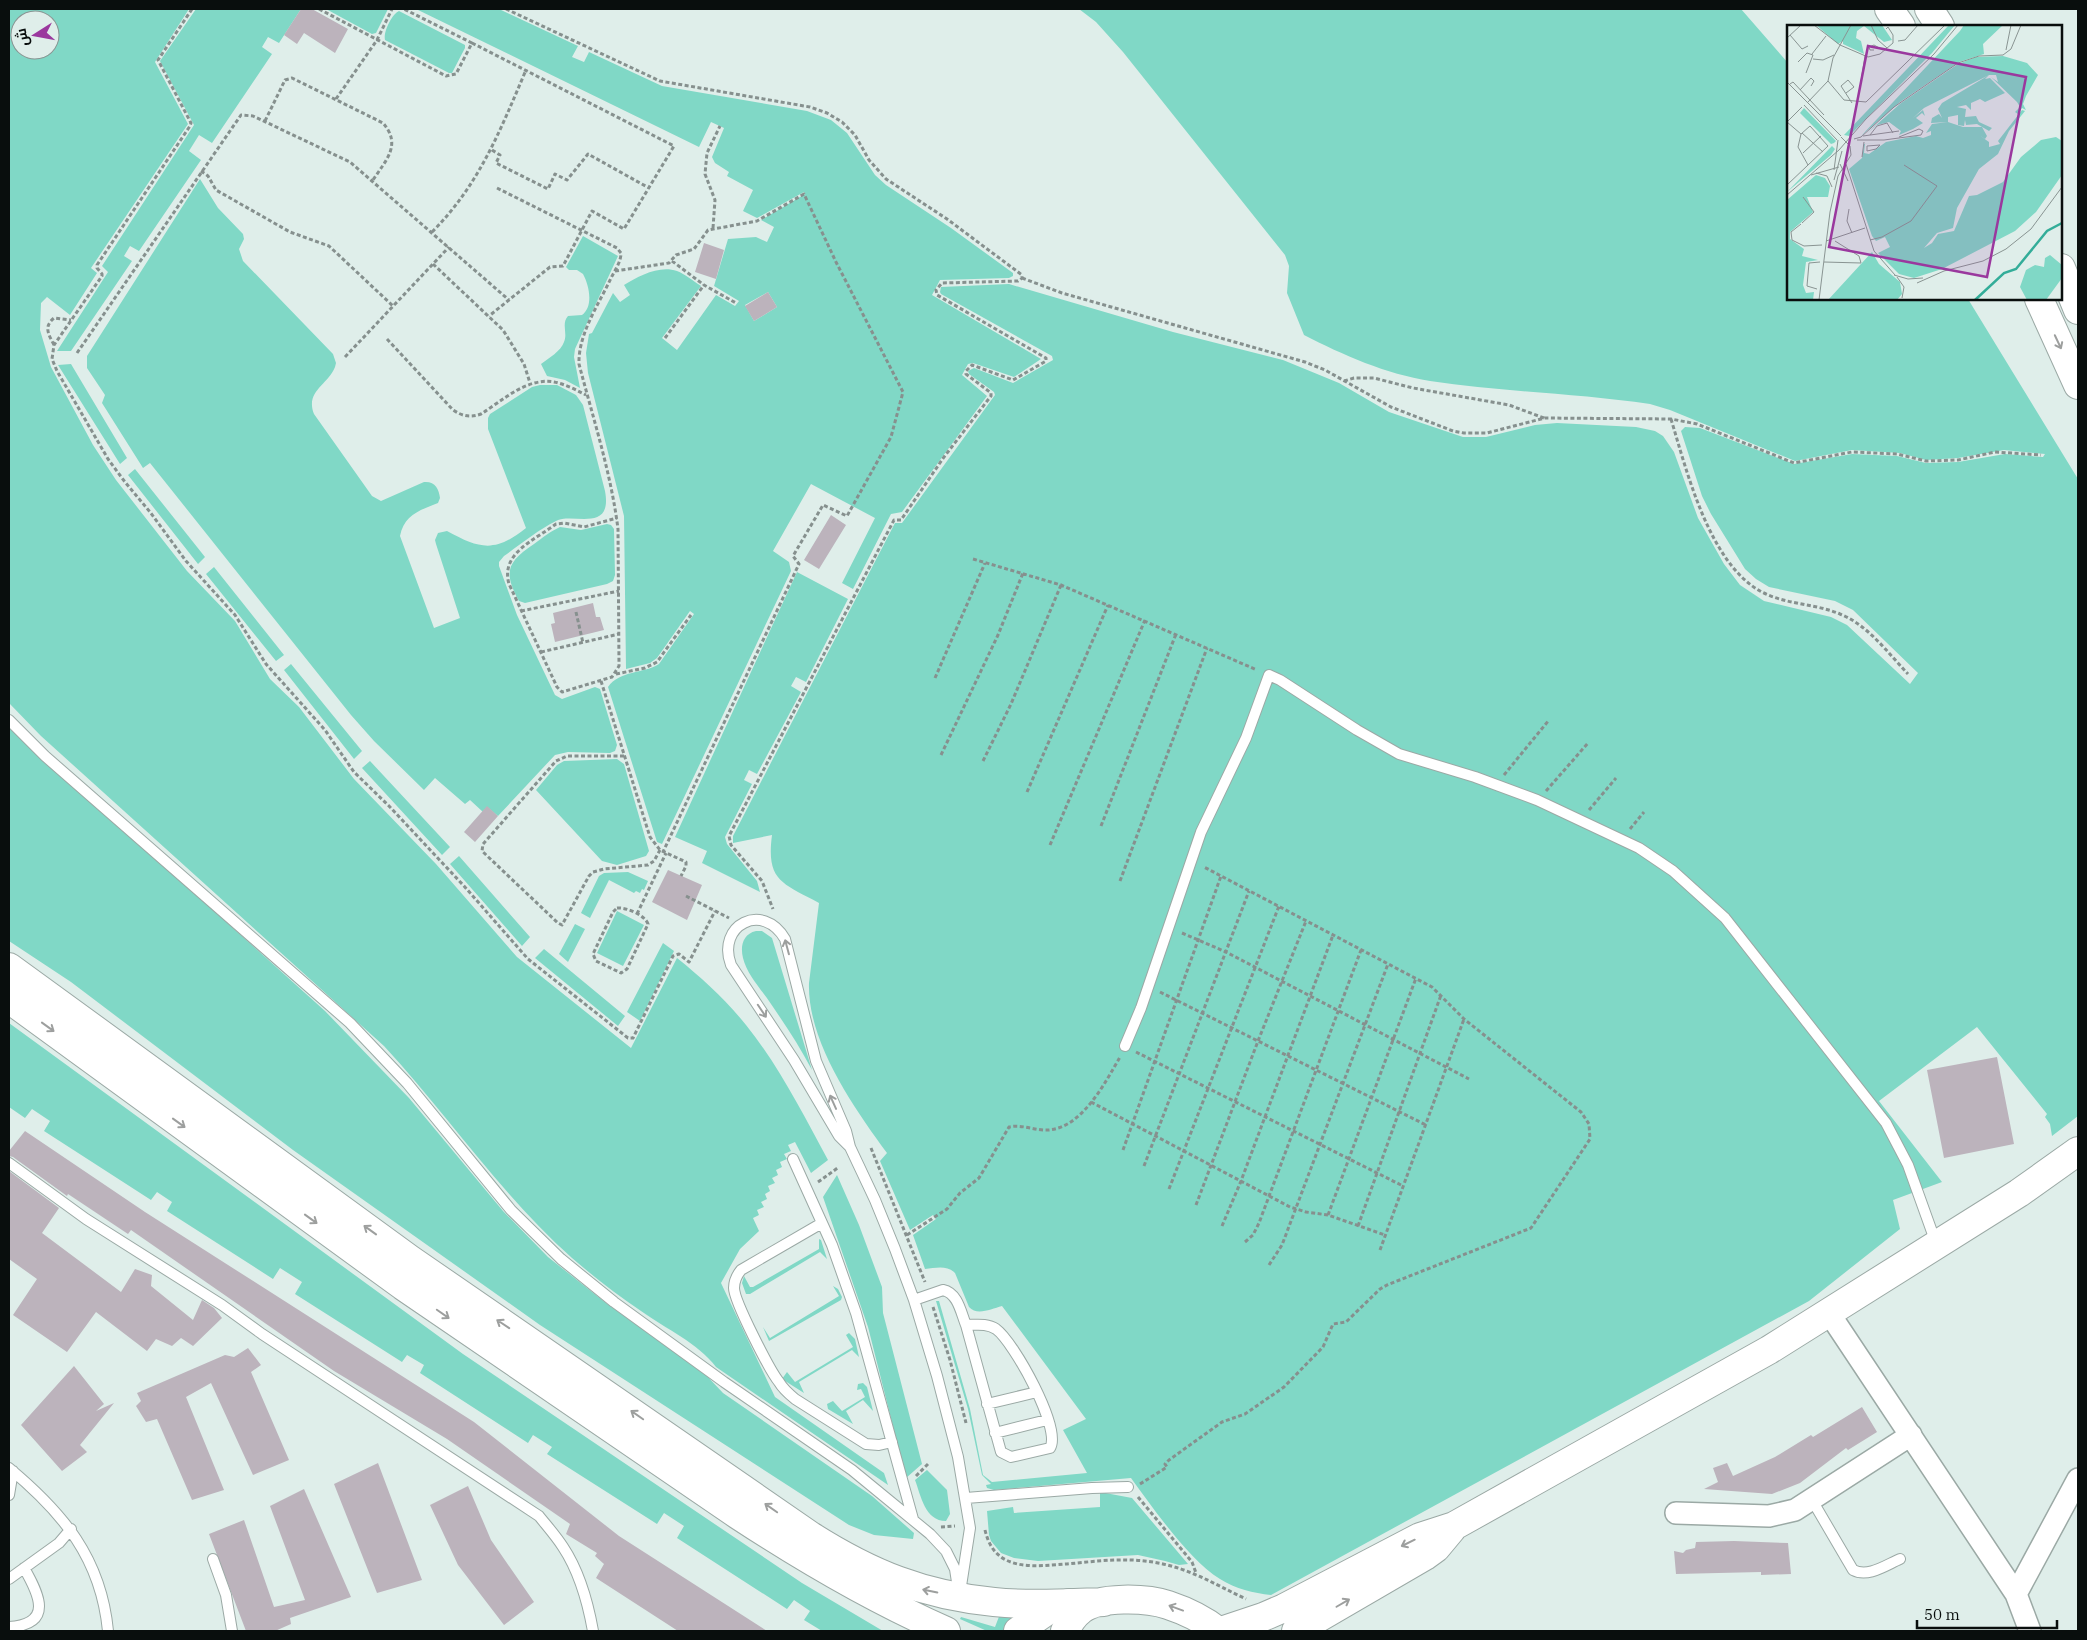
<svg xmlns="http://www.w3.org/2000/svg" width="2087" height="1640" font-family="'IBM Plex Serif',Cairo,serif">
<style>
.green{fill:#80d8c6;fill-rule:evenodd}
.building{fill:#bcb3bc}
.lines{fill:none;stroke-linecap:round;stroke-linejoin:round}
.lane-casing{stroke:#9ba9a5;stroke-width:12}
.street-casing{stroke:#9ba9a5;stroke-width:24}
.secondary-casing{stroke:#9ba9a5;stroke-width:30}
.primary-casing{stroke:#9ba9a5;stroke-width:30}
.highway-casing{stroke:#9ba9a5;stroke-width:30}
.path{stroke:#86908e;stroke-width:3;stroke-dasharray:4 2.5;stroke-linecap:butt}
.lane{stroke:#fff;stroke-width:10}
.street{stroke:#fff;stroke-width:21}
.secondary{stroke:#fff;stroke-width:28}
.primary{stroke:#fff;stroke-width:28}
.highway{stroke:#fff;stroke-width:28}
.oneway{stroke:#9d9f9e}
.inset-river{fill:none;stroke:#33ad99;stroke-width:2.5}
.inset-road{fill:none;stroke:#899492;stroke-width:1}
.view{fill:#9a389e;fill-opacity:0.15;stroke:#9a389e;stroke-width:2.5}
.inset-edge{fill:none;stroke:#090e0d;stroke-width:2.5}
</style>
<rect width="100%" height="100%" fill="#dfeeea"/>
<!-- green -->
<path class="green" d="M9 9H189L155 62 188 124 91 268 97 273 70 315 47 297 41 303 40 330 51 367 93 445 116 480 187 571 235 621 270 679 299 707 354 779 436 864 517 957 631 1048 677 958C702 978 726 1000 746 1025 779 1066 803 1114 828 1160L811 1173 795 1142 788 1145 791 1151 784 1154 787 1159 780 1162 782 1167 776 1170 778 1175 772 1178 775 1183 768 1186 770 1191 765 1194 767 1199 761 1202 764 1207 757 1210 759 1215 753 1218 759 1231 740 1249 721 1283 775 1397 884 1473 888 1485 716 1367C698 1343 666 1329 641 1311 617 1295 594 1277 572 1258 501 1195 448 1115 384 1046L41 736 9 703ZM20 20H50V50H20Z
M196 9H301L279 43 268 37 262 47 272 54 212 143 199 135 189 151 201 160 139 251 130 246 124 256 132 261 71 351H57L108 272 102 266 194 125 160 61Z
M326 9H388L376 33 372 34Z
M416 9H499L578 46 572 57 584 62 589 52 662 86 807 111 831 120 847 133 875 175 886 185 951 228 1013 273V276L1009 278 940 280 932 295 1041 359 1014 377 973 363 968 364 962 375 987 396 902 512 891 514 853 589 842 583 875 518 811 484 773 551 789 562 791 571 662 844 657 842 608 687C620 670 643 674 659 664L694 614 690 611 657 658 650 663 626 669 624 516 588 373 586 353 589 334 592 333 613 293 620 302 630 295 624 285C639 276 659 265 677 271 685 274 693 281 701 286L662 338 677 350 716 295 735 306 739 301 714 286 728 239 756 237 767 242 774 227 761 220 805 194 804 192 757 218 743 211 753 190 727 176 729 172 715 163 712 157 724 128 711 122 699 147ZM768 292 777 307 754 321 745 305Z
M1079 9H1741L1788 63V299H1968L2078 479V1116L2052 1136 2050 1124 2045 1117 2047 1114 1977 1027 1879 1101 1942 1182 1893 1200 1900 1229 1809 1301 1271 1595C1253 1593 1236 1589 1220 1579 1189 1560 1153 1508 1131 1478L994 1490 987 1488 986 1485 991 1484 982 1475 968 1409 936 1301H939L970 1409 983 1475 992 1482 1087 1473 1063 1430 1086 1419 1002 1306C991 1309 977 1316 969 1307L955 1273C947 1265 936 1268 925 1269L913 1235 936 1219 933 1215 910 1230 880 1161 887 1153C854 1108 807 1041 809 983L819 903C782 883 766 881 772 835L733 843V836L895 523H902L995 395 994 392 969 374 968 371 974 368 1013 383 1053 360 1052 356 941 294 940 292 941 287 1009 284 1173 332 1283 360 1339 383 1389 412 1463 437H1486L1535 425 1557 423 1636 427 1655 431 1663 436 1674 452 1698 518 1724 564 1740 585 1764 601 1831 617 1847 625 1910 684 1918 673 1853 610 1835 601 1769 587 1756 579 1745 569 1711 514 1702 496 1681 431 1685 427 1700 428 1794 464 1852 454 1897 456 1926 463 1958 462 2005 454 2043 457 2045 454 2004 450 1958 458 1926 460 1900 453 1852 450 1795 461 1670 410 1650 404C1577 393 1502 392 1430 381 1386 374 1343 355 1304 335L1287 293 1289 266 1285 255 1123 52 1096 22Z
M399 11 465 45V48L452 73H449L385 40C383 32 392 14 399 11Z
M200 179 218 208 243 234 244 239 239 249 243 261 333 354 336 363 335 367C328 385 305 391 314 414L372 496 381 501 424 482C435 481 439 489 440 498L438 503C420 510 404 515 400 536L434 628 460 618 436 544 435 540 438 533 447 531C480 549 495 553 526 528L488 429V418L490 414 532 387 540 385H557L576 395 583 405 605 491C613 534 572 512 556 521 538 530 521 544 504 556L499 562V566L517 615 555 695 562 699 595 687 600 689 617 745 615 751 610 753 568 752 555 755 498 816 487 807 483 812 470 800 465 804 435 778 424 790 374 741 351 715 150 463 143 468 102 403 105 395 87 368V356Z
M583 236 618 256 575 349 574 357 580 388 565 380 547 376 541 364C549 358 561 351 564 342 568 333 561 324 568 316L582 315C594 306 589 285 583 274L577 270H569L566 267Z
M71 364 127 458 120 464 58 365Z
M135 469 205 557 198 564 128 475Z
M607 524 611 525 614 529 615 575 613 581 607 584 525 603 519 601C503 572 507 562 534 544 542 538 551 531 560 527L581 530Z
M214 567 284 655 276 661 206 574Z
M797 572 848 599 806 682 796 677 791 686 801 692 757 774 749 770 744 780 752 784 725 837 727 844 757 881 760 892 702 863 707 851 675 837Z
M291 664 362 751 354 759 284 670Z
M9 726 325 1011 409 1098 503 1211 548 1257 606 1303 705 1374 723 1393 872 1496 914 1533 913 1539 874 1535 849 1525 540 1325 293 1150 71 982 9 941Z
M617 759 624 764 649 851 646 856 617 865 602 861 536 790 557 765 564 761Z
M370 761 450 847 442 855 362 768Z
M459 856 530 937 522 946 450 864Z
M628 872 648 881 644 890 642 889 640 893 636 891 634 893 609 880 590 918 581 913 599 876 604 873Z
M617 911 644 925 623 966 597 953Z
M575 924 585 929 568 962 559 954Z
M756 931H762L772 938 812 1070C800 1047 786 1026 771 1004 762 990 747 975 743 958 740 946 743 934 756 931Z
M663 943 674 951 640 1021 627 1012Z
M544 949 625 1016 618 1026 535 958Z
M9 1023 463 1354 802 1583 883 1631H822L804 1620 810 1611 794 1600 787 1609 677 1538 684 1526 664 1513 657 1524 547 1454 552 1447 533 1435 528 1443 420 1373 424 1365 407 1355 402 1362 295 1294 302 1282 280 1268 273 1279 167 1211 172 1202 157 1192 151 1200 44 1131 50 1121 32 1109 25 1118 9 1107Z
M837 1175 859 1225 882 1287 883 1313 922 1464 906 1478 868 1327 823 1197Z
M819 1239 821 1240 827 1259 820 1252 750 1294H746L742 1283 744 1276 750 1287H753L819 1249Z
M833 1286 838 1289 842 1297 841 1300 769 1341 763 1327 770 1338 839 1296Z
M849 1333 855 1339 859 1357 852 1350 799 1382 804 1393 782 1379 787 1372 795 1382 853 1347 846 1335Z
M863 1383 867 1387 873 1411 863 1400 846 1411 853 1424 828 1409 827 1404 833 1401 842 1411 865 1397 861 1389 857 1390 858 1384Z
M927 1470 947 1490 950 1514 946 1521C925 1521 921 1496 915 1480Z
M1100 1492 1132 1498 1188 1564 1179 1565 1165 1561 1138 1555 1038 1561 1014 1558 1001 1553 991 1541 989 1535 987 1511 1013 1507 1014 1513 1100 1507Z
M1027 1612 1010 1631H987L960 1619 961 1617 995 1627 1000 1614Z"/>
<!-- building -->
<path class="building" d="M301 9H312L348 29 335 53 304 33 297 44 284 35Z
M704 243 724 250 716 279 695 272Z
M768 292 777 307 754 321 745 306Z
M831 515 846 525 819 569 804 560Z
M593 603 596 617H600L604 630 555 642 551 624 555 623 553 613Z
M487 806 498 816 475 842 464 832Z
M668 870 702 885 687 920 652 902Z
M1997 1057 2014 1144 1944 1158 1927 1070Z
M25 1131 145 1212 474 1422 619 1536 767 1631H678L596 1578 604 1564 595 1556 597 1553 566 1534 570 1524 447 1439 334 1371 131 1230 128 1234 68 1194 67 1196 13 1157 9 1156V1151Z
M9 1171 59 1208 42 1233 121 1292 135 1269 152 1275 151 1286 193 1320 202 1300 214 1308 222 1318 193 1346 181 1338 172 1346 156 1339 147 1351 96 1312 67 1352 13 1315 37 1279 9 1259Z
M248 1348 261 1365 251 1372 289 1460 253 1475 211 1383 186 1397 224 1490 192 1500 157 1419 146 1422 136 1406 141 1401 137 1393 225 1355 234 1357Z
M74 1366 104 1404 96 1411 114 1403 80 1445 87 1452 62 1471 21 1425Z
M1862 1407 1877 1432 1848 1450 1846 1448 1800 1483 1772 1494 1704 1489 1718 1482 1713 1468 1727 1463 1733 1476 1775 1457 1811 1435 1813 1437Z
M378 1463 422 1580 377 1593 334 1484Z
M468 1486 491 1540 534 1602 504 1625 458 1565 430 1505Z
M304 1489 351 1597 290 1618 291 1624 275 1631H246L209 1534 244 1520 274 1607 305 1600 270 1506Z
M1734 1541 1788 1543 1791 1574 1761 1575V1572L1676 1574 1674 1551 1683 1553 1686 1550 1695 1548 1696 1542Z"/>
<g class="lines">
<!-- lane casing -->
<g class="lane-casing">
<path id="lane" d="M9 720 45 756 350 1023 407 1083 511 1210 561 1259 614 1302 724 1382 852 1470 930 1534 946 1551 955 1569 959 1595
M1125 1046 1141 1008 1201 832 1246 738 1269 675 1280 680 1357 730 1399 754 1475 777 1537 800 1639 848 1673 871 1725 918 1886 1123 1908 1165 1936 1243
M850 1147 839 1136 794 1060 731 965C716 925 763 901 785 939L816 1061 846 1131 850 1147 875 1200 895 1249 914 1300 937 1376 958 1457 970 1528 961 1586
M793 1159 832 1245 856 1313 913 1519
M9 1163 86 1219 222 1305 262 1334 539 1516C547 1526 556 1536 563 1547 579 1571 588 1603 593 1631
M822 1223 741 1270C737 1275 734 1281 734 1288 734 1301 770 1371 779 1382 783 1389 789 1394 795 1399L866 1444 879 1445 892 1442
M914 1300 943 1290C958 1293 961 1313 966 1325
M966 1325C976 1325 987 1323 996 1329 1014 1342 1062 1429 1050 1448L1011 1457 1001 1452Z
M987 1404 1037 1392
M995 1433 1047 1420
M9 1468C63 1513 101 1558 108 1631
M9 1495 13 1471
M966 1498 1092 1488 1128 1487
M1812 1500 1853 1570C1868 1578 1886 1565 1900 1559
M213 1559 226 1595 232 1631
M9 1579 59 1543 71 1529
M9 1627C54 1624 39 1594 24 1568"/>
</g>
<!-- street casing -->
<g class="street-casing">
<path id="street" d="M1829 1313 2016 1594 2030 1631
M1676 1513 1769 1516 1795 1510 1911 1435
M2016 1594 2078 1479"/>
</g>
<!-- secondary casing -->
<g class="secondary-casing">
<path id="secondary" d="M1018 1631 1047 1611 1069 1603
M1221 1631 1263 1617 1284 1608 1420 1537 1454 1526 1769 1350 2019 1193 2078 1151
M1296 1631 1425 1556 1436 1548 1451 1530"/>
</g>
<!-- primary casing -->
<g class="primary-casing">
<path id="primary" d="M9 967 411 1260 811 1536C871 1574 923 1595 994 1602 1031 1606 1068 1603 1104 1602
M9 999 403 1286 738 1515C805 1559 873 1599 946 1631
M1065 1631C1069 1623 1074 1615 1081 1610 1099 1596 1147 1598 1168 1605 1186 1611 1203 1619 1218 1631"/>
</g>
<!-- highway casing -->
<g class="highway-casing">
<path id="highway" d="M1889 9 1901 26
M1929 9 1940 26
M2061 268 2078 310
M2039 299 2078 385"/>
</g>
<!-- path -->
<path class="path" d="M192 9 158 60 191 123 190 126 97 265V268L102 274V276L54 345 52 359 57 371 108 459 125 482 150 512 186 561 235 615 266 664 325 730 354 772 389 806 464 886 528 959 628 1038H633L673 956 679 954 689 962 715 911
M319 9 446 76 456 74 472 43 404 9
M506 9 660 81 810 107 827 113 842 122 855 135 869 160 886 179 947 219 1022 275V278L1018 281 942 283 936 290 937 295 1046 358V361L1013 380 972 365 966 371V374L991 393V396L944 457 901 520H894L729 836 731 845 762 881 773 909
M472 43 674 146 624 229 592 211 563 266 550 267 489 316
M336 99 377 40 392 9
M265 121 285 80 292 78 383 123C402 145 386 160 373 180
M492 150 500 155 496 163 548 189 555 174 567 180 588 154 649 188
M201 171 208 176 216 190 290 232 329 246 393 306
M497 188 617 248 621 253C621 262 615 270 611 278 599 304 578 334 579 364 593 418 611 473 618 529L619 666 612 677 562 692 557 687 509 584C500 553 535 540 556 524L564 523 584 527 617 518
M713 228 715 200 705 174 707 153 720 126
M432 232C479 185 500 131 526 70
M672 261 704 285 736 303
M433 264 503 330 524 364 530 383
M615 271 669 263 676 255 694 249 708 230 757 221 804 194 836 262 903 392 891 437 847 516 823 505 793 556 799 564 663 852
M1022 278 1062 293 1305 362 1325 370 1391 407 1453 431 1464 433H1487L1545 418 1671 419 1697 424 1794 463 1852 452 1897 454 1926 461 1958 460 1995 452 2041 455
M665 338 704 285
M387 339 453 410C462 416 470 418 481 414 502 401 527 377 554 382 565 384 576 390 586 395
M54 345C49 335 43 327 54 318L71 320
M77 353 241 115 253 116 350 162 509 300
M345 357 449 247
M1344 381 1354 378H1374L1413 388 1509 405 1544 418
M1671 419C1687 472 1709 562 1760 591 1785 605 1814 603 1840 614 1868 625 1888 653 1908 674
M973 559 1061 585 1257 670
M521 611 619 591
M576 612 583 643
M541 652 619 634
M616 674 645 668 657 662 691 615
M935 678 985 563
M601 681 650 837 660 850 686 862V866L681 876
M941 755 998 635 1023 573
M624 756H567L556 761 483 844 482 851 558 923 562 925 589 876 593 872 604 869 648 865 654 861 660 850
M983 761 1011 704 1061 585
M1504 775 1549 720
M1546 791 1588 743
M1027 792 1108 605
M1589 810 1616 778
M1101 826 1176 634
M1630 829 1644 812
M1050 845 1145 620
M1120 881 1207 648
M686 896 729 918
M617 908C626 907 645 915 648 924L627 969 621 973 596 961 593 954 613 912Z
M637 914 666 853
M1182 933 1226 952 1469 1079
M1160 992 1426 1125
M1136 1052 1403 1186
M1091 1102 1290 1207 1306 1212 1328 1215 1385 1235
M871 1148 925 1282
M1123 1150 1221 876
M1144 1166 1249 891
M818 1182 839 1167
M1169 1189 1279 906
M1196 1205 1258 1041 1306 921
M1328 1215 1416 978
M1222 1226 1241 1181 1333 935
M1358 1226 1441 995
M907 1235 947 1209 960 1193 979 1178 1009 1127C1022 1124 1036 1131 1048 1130 1082 1128 1105 1083 1120 1057
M1245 1242 1253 1235 1259 1223 1361 950
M1380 1250 1464 1019
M1269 1265 1282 1245 1388 964
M933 1307 950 1360 966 1423
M916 1476 928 1464
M1140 1484 1167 1467 1165 1464 1169 1460 1222 1422 1245 1414 1284 1387 1323 1347 1333 1324 1346 1322 1380 1289 1387 1285 1531 1228 1590 1139 1589 1124 1581 1112 1464 1019 1432 987 1204 867
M1138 1497 1192 1562 1196 1573
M941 1527 955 1526
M985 1530C988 1543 994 1554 1006 1560 1024 1569 1048 1565 1067 1564 1097 1561 1128 1557 1158 1563 1191 1569 1216 1585 1246 1599"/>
<!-- lane -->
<use href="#lane" class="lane"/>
<!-- street -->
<use href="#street" class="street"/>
<!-- secondary -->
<use href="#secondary" class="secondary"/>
<!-- primary -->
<use href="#primary" class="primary"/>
<!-- highway -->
<use href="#highway" class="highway"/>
</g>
<!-- one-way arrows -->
<defs><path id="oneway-shaft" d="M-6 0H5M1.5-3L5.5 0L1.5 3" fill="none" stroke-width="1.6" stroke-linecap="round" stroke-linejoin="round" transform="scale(1.25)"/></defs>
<g class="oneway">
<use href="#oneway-shaft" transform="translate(2058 342) rotate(65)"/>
<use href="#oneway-shaft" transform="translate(787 947) rotate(-105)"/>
<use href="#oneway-shaft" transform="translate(762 1011) rotate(56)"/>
<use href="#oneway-shaft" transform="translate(48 1027) rotate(36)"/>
<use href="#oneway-shaft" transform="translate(833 1102) rotate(-114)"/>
<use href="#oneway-shaft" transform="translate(179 1123) rotate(36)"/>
<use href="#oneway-shaft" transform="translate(311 1219) rotate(36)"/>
<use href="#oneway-shaft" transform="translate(370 1230) rotate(-144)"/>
<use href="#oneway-shaft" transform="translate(443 1314) rotate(35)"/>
<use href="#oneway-shaft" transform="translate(503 1324) rotate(-146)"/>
<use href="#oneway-shaft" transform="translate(637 1415) rotate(-145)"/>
<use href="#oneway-shaft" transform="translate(771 1508) rotate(-145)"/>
<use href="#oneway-shaft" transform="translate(1408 1543) rotate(154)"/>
<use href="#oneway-shaft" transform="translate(930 1591) rotate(-168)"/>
<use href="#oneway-shaft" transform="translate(1343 1603) rotate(-30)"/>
<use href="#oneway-shaft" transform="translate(1176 1608) rotate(-160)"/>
</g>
<!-- overview -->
<g transform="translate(1787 25)">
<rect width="275" height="275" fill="#dfeeea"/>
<path d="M29 0H95L105 15 97 17 77 1 70 6 69 13 74 16 77 29 56 19V16L51 19ZM162 0H168L145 28 62 111 57 110ZM177 0H216L196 19 197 29 172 37 113 77 74 111 173 6 178 7 173 6ZM216 31 240 38 251 50 239 71 236 79 239 85 235 83 231 89 228 87 233 82 230 77 204 52 211 57 209 50H202L137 83 126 93 136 85 138 91 135 88 129 93 136 98 126 104 112 110 114 106 102 97 90 100 79 109 114 78 171 39 189 32ZM202 50 198 54 203 53 218 68 198 77 193 74 184 78V85L179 80 170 82 179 84 178 92 189 91 192 97 205 103 202 106 190 99 179 100 178 95 177 101 171 100V90L161 92V97L144 98 145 93 152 89 155 93 151 84 155 78ZM17 83 49 116 47 118 44 119 13 88ZM235 85 238 86 222 106 211 129 192 144 170 183 166 203 150 208 137 223 145 218 151 209 167 206 182 171 190 170 216 157 234 132 254 115 269 112 275 116V150L249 187 228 206 155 244 127 253 112 249 91 228 103 222 98 212 89 216 85 211 62 144 75 133 77 119 96 117 78 119 77 128 82 129 99 117 129 111 136 113 144 110V106L139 108 145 99 161 97 176 102H195L200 111 198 114 192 110 202 117V122L213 119 211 116ZM45 121 48 124 44 130 0 167ZM29 150 38 153 43 161 41 172H20L26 187 3 207V214L17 224 15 231 31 235 19 237 16 260 19 268 27 267 26 275H0V175ZM85 227 92 239 113 257 115 269 110 275H41ZM263 230 275 240V253L259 275H240L233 262 239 245 248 240 257 242 258 233Z" fill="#80d8c6"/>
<path class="inset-river" d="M188 275 217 248 229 244 260 206 275 198"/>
<path class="inset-road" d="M27 0 53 20 81 32 93 29 106 18V10L101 2 99 4M84 0 91 15 100 23M3 10 15 24 21 21M0 13 14 0M111 16 118 15 131 0M87 25H83L82 22 87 20 96 25M219 25 224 0M25 29 39 11M26 34 36 35 47 30M11 37 20 28 26 30 19 48M41 56 57 75 79 77 158 0M74 56 78 31M0 57 54 111M3 59 6 57 37 90M13 65 24 53 27 56 24 61M59 68 67 62 61 55 54 61 65 78M21 77 41 56 46 33 64 0M17 80 50 115M0 97 14 109 11 122 21 140M0 97 15 82M15 108 36 127M83 110 90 101 100 98 106 108M76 111 112 106M67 114 74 112 107 82 171 38 192 31 216 30 224 24 234 0M70 115H97L134 110 136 106 132 104 112 112M93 120 89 124 80 126V121ZM16 128 34 111M75 132 77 117M53 139 61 156M59 139 87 226 108 250M47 145 51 115M29 148 40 151 45 162M24 150 52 142M47 155 55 126M0 160 41 121 23 101 14 109M0 170 52 125 79 94 147 29 171 0M62 184 60 196 65 208M15 198 27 187 16 172M14 199 4 207 5 215 17 221 35 220M83 215 95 212 124 196 150 161 117 140M39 216 78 203M37 237 74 238 72 231 48 216M107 250 121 254 136 253M110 252 117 262 115 273M130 258 157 246 196 236 219 224 244 204 275 162M30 264 20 261 22 238 33 237M32 275 43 187 51 151 64 130 63 121 54 112"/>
<path class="view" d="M81 21 239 52 200 252 42 222Z"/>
<rect width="275" height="275" class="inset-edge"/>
</g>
<!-- border -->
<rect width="2087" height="1640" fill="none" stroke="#090e0d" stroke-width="20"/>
<!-- north arrow -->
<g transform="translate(35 35) rotate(259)"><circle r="24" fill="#dfeeea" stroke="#899492"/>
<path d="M0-4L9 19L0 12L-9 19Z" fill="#9a389e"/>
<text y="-8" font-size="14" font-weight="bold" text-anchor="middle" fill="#090e0d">ش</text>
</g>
<!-- scale -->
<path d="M1917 1620v8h140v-8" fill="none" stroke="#090e0d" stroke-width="2.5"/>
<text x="1924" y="1620" font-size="15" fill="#090e0d" stroke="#dfeeea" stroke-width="4" paint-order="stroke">50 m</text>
</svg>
